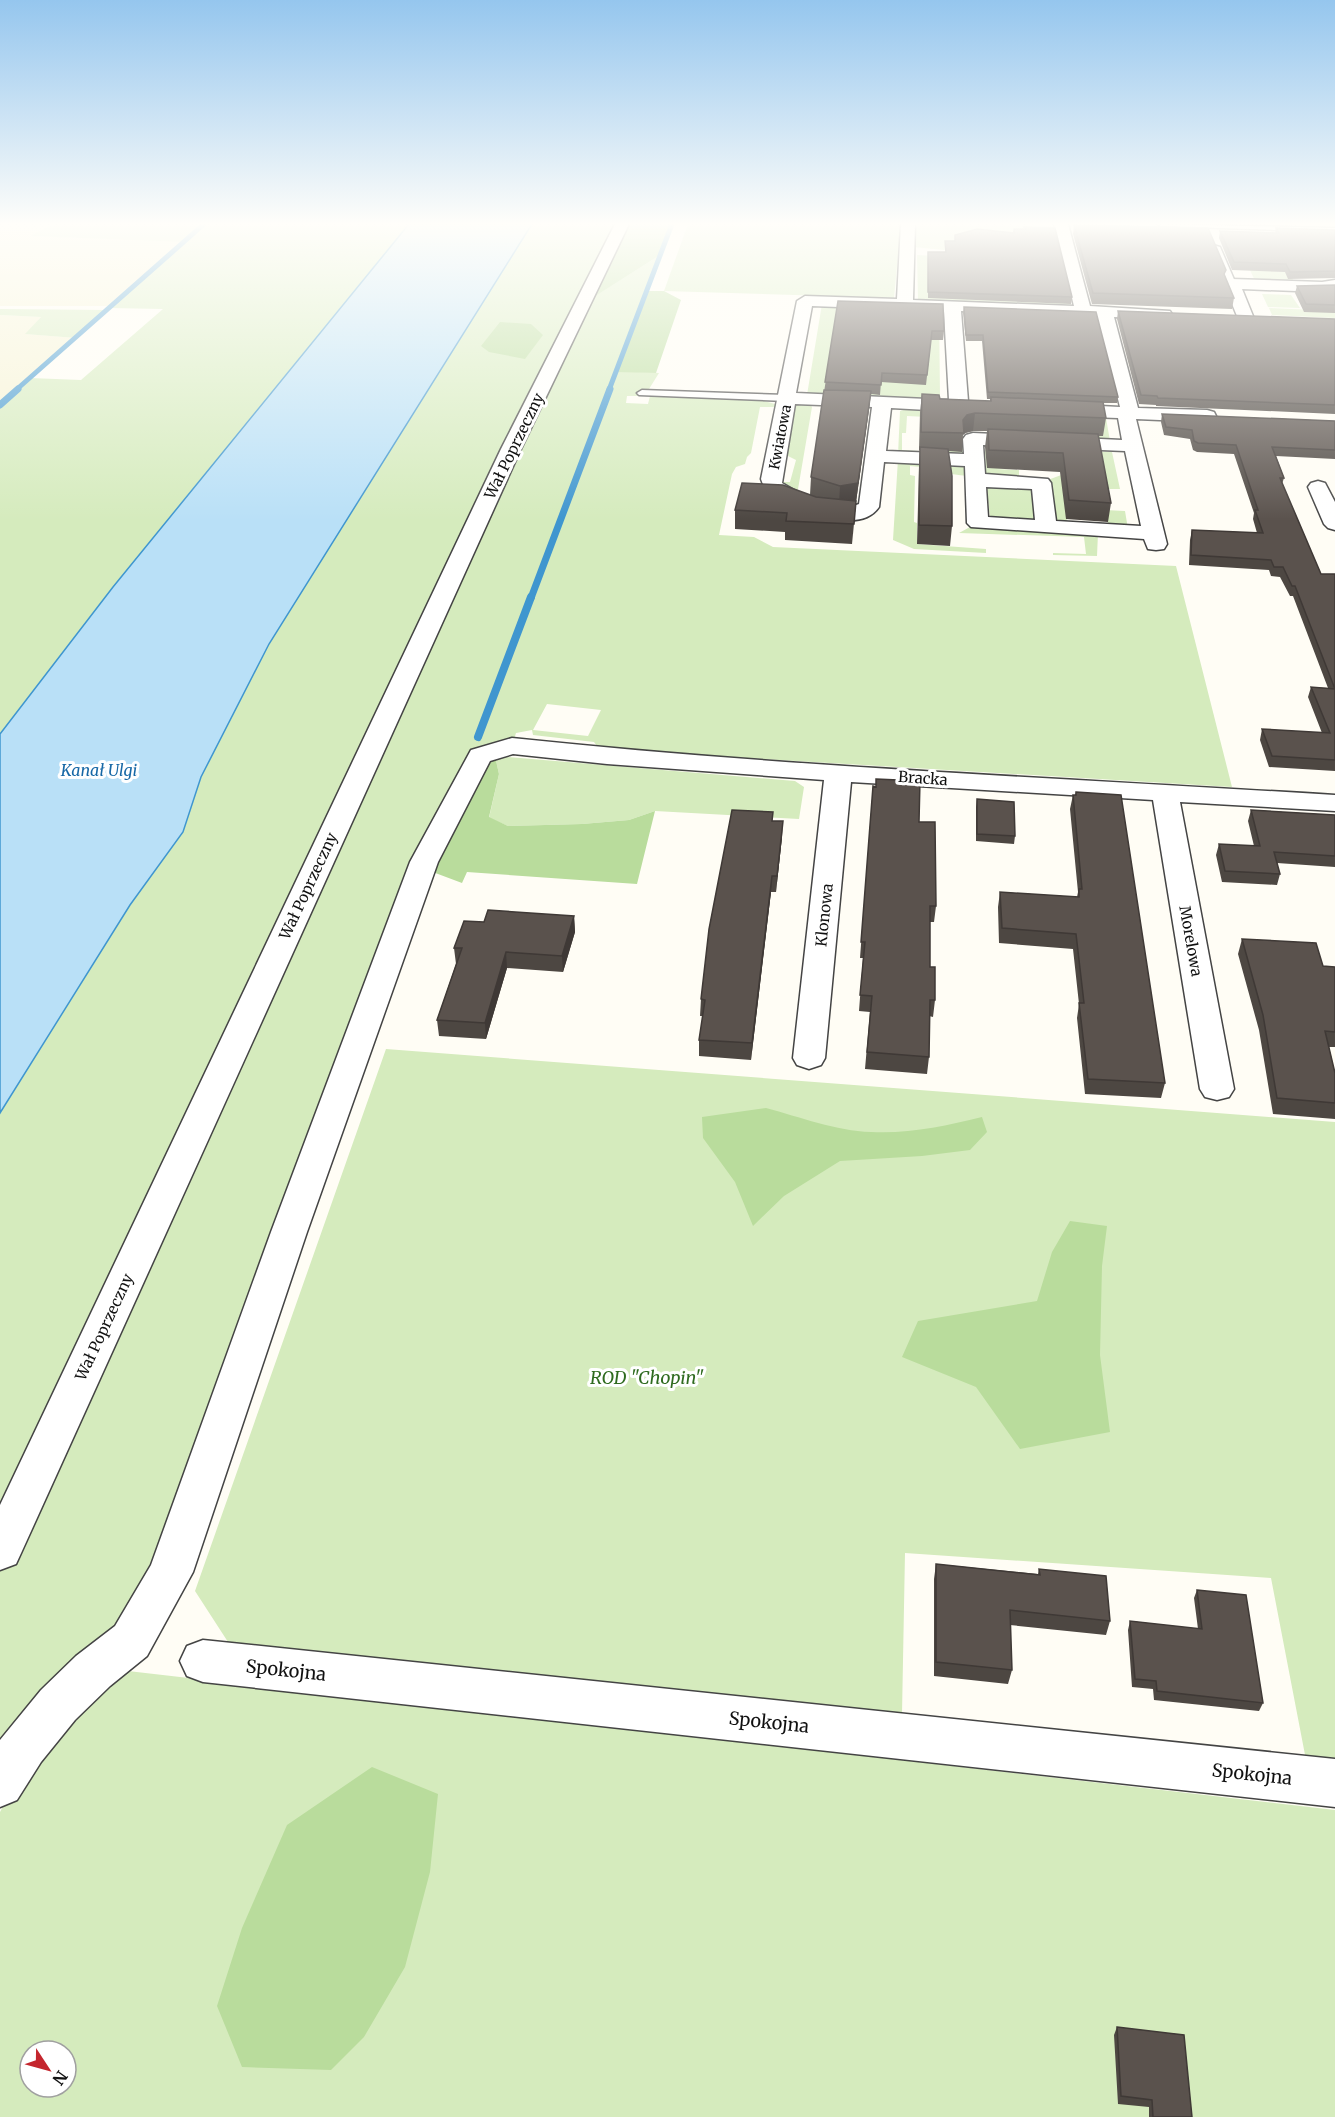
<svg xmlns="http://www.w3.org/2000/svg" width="1335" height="2117" font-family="Merriweather,serif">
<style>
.farmland{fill:#f6f3d4}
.green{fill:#d5ebbd;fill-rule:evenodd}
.forest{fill:#b9dc9c}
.water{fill:#b9e0f7;stroke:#3f96cf;stroke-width:1.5}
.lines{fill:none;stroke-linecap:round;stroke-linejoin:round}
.stream-far2{stroke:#3f96cf;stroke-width:5}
.stream-far1{stroke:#3f96cf;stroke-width:7}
.stream{stroke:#3f96cf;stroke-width:8}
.lane-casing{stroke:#444;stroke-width:3}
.street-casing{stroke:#444;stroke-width:3}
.lane{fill:#fff;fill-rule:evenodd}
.street{fill:#fff;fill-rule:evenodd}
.wall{fill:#4d4742}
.shaded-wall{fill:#3f3936}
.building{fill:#5a524d;stroke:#3f3936;stroke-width:1.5}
.labels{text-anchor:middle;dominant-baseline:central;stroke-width:6;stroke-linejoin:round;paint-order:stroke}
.far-street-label{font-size:14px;fill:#111;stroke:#fff}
.street-label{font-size:15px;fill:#111;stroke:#fff}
.water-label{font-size:16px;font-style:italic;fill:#1768a6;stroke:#fff}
.near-park-label{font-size:18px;font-style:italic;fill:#2f6b1f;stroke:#fff}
.near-street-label{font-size:18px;fill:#111;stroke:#fff}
</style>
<rect width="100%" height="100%" fill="#fffdf5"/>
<!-- farmland -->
<path class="farmland" d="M0 224H53L33 236 185 241 112 306H0Z
M0 315 41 317 26 334 76 338 0 405Z"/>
<!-- green -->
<path class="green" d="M53 224H409L113 587 0 734V405L30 378 81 380 163 309 110 308 185 242 31 236Z
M532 224H621L587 301 660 255 615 371 659 373 649 389 639 391 638 396H627L626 403 648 404 650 396 760 400 775 404V407H760L751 453 747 457 745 464 736 467 732 474 719 535 754 537 773 547 1176 566 1232 787 629 751 614 747 597 746 594 742 533 735 532 730 516 733 512 746 480 756 424 862 171 1572 0 1766V1113L130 905 183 832 201 777 269 644ZM547 704 601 710 588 736 533 730Z
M688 224H901L894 298 664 291Z
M918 224 1056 225 1071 305 918 300 917 255 980 258 945 247V250L913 247V229Z
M1250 270 1290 272 1295 285 1256 283Z
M1262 294 1291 295 1300 308 1268 307Z
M822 304 939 307 940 397 934 400 807 395Z
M1269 308 1335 311V318L1272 315Z
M0 309 107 310 76 338 25 334 41 317 0 315Z
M796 404H810L812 407 797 495 778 482H790L796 460 786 455Z
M907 409 1106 418 1110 441 949 418 907 416 906 433H902V450L936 452V445L968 447V455H898L900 411Z
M992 447 1112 452 1120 489H1102L1093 462 996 469 1019 470V480L986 478 985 450Z
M898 459 968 462V476C948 475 931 467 910 466V475L915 476 914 522 917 523V544L986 549V553L914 549 893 540Z
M1064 474 1067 523 1108 524 1105 510 1125 511 1128 529 1056 525 1045 481Z
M986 482 1035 485 1039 524 990 517Z
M970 527 1098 533 1097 556 1053 555V553L1086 554 1084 537 959 533Z
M495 756 795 781 804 787 799 819 655 811 629 820 582 824 508 826 489 818 499 774Z
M386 1049 1335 1122V1763L1306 1760 1271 1578 905 1553 902 1714 228 1642 195 1591Z
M128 1671 1335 1810V2117H0V1812L20 1773 70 1709ZM30 2051H66V2087H30Z"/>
<!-- forest -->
<path class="forest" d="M621 224H672L660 255 586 302Z
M645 291H664L681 300 656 373 615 372Z
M500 322 531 324 543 335 525 359 489 352 481 346Z
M486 756H495L499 774 489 817 508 826 582 824 629 820 655 811 637 884 467 872 462 883 430 871Z
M766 1108C800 1117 836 1131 871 1132 909 1134 945 1126 982 1117L987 1132 970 1150 922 1156 840 1161 784 1196 753 1226 735 1182 703 1138 702 1117Z
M1070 1221 1107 1226 1102 1266 1100 1355 1110 1432 1020 1449 976 1387 902 1357 918 1321 1037 1301 1052 1252Z
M372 1767 438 1794 430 1872 405 1967 364 2037 331 2070 242 2067 217 2006 242 1928 287 1825Z"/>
<!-- water -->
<path class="water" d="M409 224H532L269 644 201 777 183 832 130 905 0 1113V734L113 587Z"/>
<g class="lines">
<!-- stream-far2 -->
<path class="stream-far2" d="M16 390 204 224
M609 390 672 224"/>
<!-- stream-far1 -->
<path class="stream-far1" d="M0 405 18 389
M531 598 610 389"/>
<!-- stream -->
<path class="stream" d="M478 737 531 597"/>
<!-- lane casing -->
<g class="lane-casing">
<path id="lane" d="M1157 224 1335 228V232L1161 226Z
M1213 245 1220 247 1236 284 1235 286 1228 284Z
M642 390 786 395 791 398 786 401 639 395 637 393Z"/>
</g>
<!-- street casing -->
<g class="street-casing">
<path id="street" d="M615 224H629L521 449 22 1551 16 1564 0 1570V1505L501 449Z
M901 224H915L913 300 1074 306 1054 224H1068L1090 306 1170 311 1172 314 1164 319 1114 317 1138 408 1207 410 1214 412 1216 416 1214 420 1207 422 1136 419 1167 544 1164 549 1156 550 1148 549 1144 539 971 527 967 523 965 466 884 462 879 507C857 539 789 505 765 490L761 479 797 301 805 296 897 299ZM812 306 944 311 949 400 796 393ZM961 311 1097 316 1120 407 1061 404 1054 406 1052 410 1054 414 1061 416 1118 418 1122 440 973 433 966 435 963 439 964 454 886 451 891 408 964 412 971 410 973 406 968 401ZM795 404 872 407 859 504C833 515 804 496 782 483ZM983 445 1125 451 1141 526 1056 521 1051 483 1048 479 985 474ZM986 487 1032 489 1035 520 988 517Z
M1232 279 1322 282 1335 280V290L1322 292 1242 289 1253 316 1245 321 1237 316 1224 284Z
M1318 481 1325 483 1335 502V530L1328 528 1324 524 1308 487 1311 483Z
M512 738C785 767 1061 778 1335 795V811L1180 802 1234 1089 1229 1097 1217 1100 1205 1097 1200 1089 1153 800 851 782 825 1058 821 1065 809 1069 797 1065 793 1058 824 780 607 764 513 754 490 761 438 862 307 1232 193 1572 147 1656 110 1686 75 1720 41 1762 17 1800 0 1807V1740L41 1690 76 1656 115 1626 151 1565 271 1232 410 862 471 750Z
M203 1640 1335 1759V1807L203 1682 187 1676 180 1661 187 1646Z"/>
</g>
<!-- lane -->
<use href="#lane" class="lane"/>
<!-- street -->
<use href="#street" class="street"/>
</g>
<!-- wall -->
<path class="wall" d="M1074 225 1225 276 1234 298 1232 309 1092 304 1073 234Z
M1276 228 1335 230V278L1288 279 1285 272 1232 270 1219 238 1220 231 1275 233Z
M1014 229 1072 297 1071 304 928 298V252H945V241H955V235L1013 233Z
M1335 285V313L1304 312 1295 293 1297 286Z
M838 301 944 331 943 340H931L926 385 881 382 880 395 871 394 869 409 856 502 852 544 785 540V532L735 529V510L810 495 811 477Z
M964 307 1118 397 1117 403H1103L1106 418 1103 436H1098L1111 503 1108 522 1066 519 1060 472 987 468 985 447 987 431H973L965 433 963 435 962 452 948 451 952 526 950 546 917 544 919 466 920 450H919L920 412 922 394 940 399 990 401V399H987L982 341H966L963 313Z
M1118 311 1335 319V414L1156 406V405L1139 404 1117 319Z
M1162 414 1335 421V459L1276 456 1284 478 1282 484 1321 574H1335V771L1269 767 1260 740 1262 729 1322 733 1308 697 1311 687 1328 688 1293 596H1290L1280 577 1271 576 1269 570 1189 565 1190 540 1192 530 1257 533 1253 519 1254 513 1234 454 1197 452 1193 450 1190 439 1164 435 1161 422Z
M873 786 919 822 936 906 934 922H930V967L935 1000 933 1017 929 1016V1057L927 1074 865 1069 870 1012 859 1011 863 958H860Z
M1076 792 1165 1083 1161 1098 1085 1094 1077 1018 1079 1004 1073 949 999 943 998 907 1000 892 1077 897 1078 892 1070 809 1073 795H1075Z
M977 799 1015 836 1014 844 976 841V807Z
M1251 810 1335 815V867L1277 863 1280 874 1277 885 1222 882 1216 855 1219 844 1254 846 1248 821Z
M772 821 782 837 776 892H771L751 1060 699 1056V1040L703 1016H700L701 999Z
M574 916 575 932 563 972 507 968 486 1039 439 1036 437 1020 456 964 454 948Z
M1242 939 1323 966 1335 967V1047H1329L1335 1073V1119L1273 1114 1259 1030 1238 954Z
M936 1564 1038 1574 1039 1569 1110 1621 1106 1635 1010 1625 1012 1670 1008 1684 934 1676V1579Z
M1197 1590 1263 1703 1259 1711 1154 1700 1153 1689 1132 1687 1128 1630 1130 1621 1198 1629 1194 1598Z
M1117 2027 1192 2117H1149V2107L1118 2104 1114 2035Z"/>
<!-- shaded-wall -->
<path class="shaded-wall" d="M871 391 869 409 856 502 852 544 854 524 839 505 840 486Z
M975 413 973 431 965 433 963 435V420L967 415Z
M783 821 782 837 776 892 777 876Z
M772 876 771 892 751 1060 752 1043Z
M574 916 575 932 563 972 562 956Z
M506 952 507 968 486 1039 485 1023Z"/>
<!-- building -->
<path class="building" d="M1074 225 1208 228 1226 270 1224 274 1234 298 1093 293Z
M1024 227 1055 228 1072 297 928 292V252H946L945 241H955V235L977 229 1014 233V229H1025Z
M1276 228 1335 230V271L1290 272 1286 264 1234 262 1220 231 1279 233Z
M1335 285V305L1306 304 1297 286Z
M838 301 943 304 944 331H932L927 375 882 373 881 385 825 382Z
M964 307 1096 312 1118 397 988 392 983 335H966Z
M1118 311 1335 319V405L1158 398 1157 396 1141 395Z
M824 390 871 391 858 483 840 486 811 477Z
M922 394 939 395 940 399 991 401V397L1103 402 1106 418 975 413 967 415 963 420 964 433 921 432Z
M1162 414 1335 421V450L1272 447 1284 478H1280L1321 574H1335V760L1272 756 1262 729 1330 733 1311 687 1335 689 1295 586H1292L1283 567H1274L1271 560 1191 555 1192 530 1263 533 1255 510H1258L1236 445 1198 443 1194 441 1192 430 1166 427Z
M988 429 1098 434 1111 503 1069 500 1063 453 989 450Z
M920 447 948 449 952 476V526L919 525Z
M742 483 783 485 816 497 856 501 854 524 786 521 787 513 735 510Z
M876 779 920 781 919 822H935L936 906H930V967H935V1000H930L929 1057 867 1052 872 996 860 995 865 942H861L873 786 876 787Z
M1076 792 1121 795 1165 1083 1088 1079 1079 1003H1084L1076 934 1002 928 1000 892 1079 897V889H1082L1073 795H1076Z
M977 799 1014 802 1015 836 977 834Z
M732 810 773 812 772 821H783L777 876H772L752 1043 699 1040 705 1000 701 999 709 929Z
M1251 810 1335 815V856L1274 852 1280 874 1225 871 1219 844 1260 846Z
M488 910 574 916 562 956 506 952 485 1023 437 1020 462 948H454L464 921 484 922Z
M1242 939 1316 943 1323 966 1335 967V1032L1325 1031 1335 1073V1103L1277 1098 1263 1015Z
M936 1564 1040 1575 1039 1569 1106 1576 1110 1621 1010 1610 1012 1670 936 1662Z
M1197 1590 1246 1595 1263 1703 1157 1691 1156 1681 1135 1679 1130 1621 1202 1629Z
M1117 2027 1184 2035 1192 2117H1153L1152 2100 1121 2096Z"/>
<!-- sky -->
<linearGradient id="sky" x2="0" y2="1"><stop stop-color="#95c6ee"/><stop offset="0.43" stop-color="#fffefa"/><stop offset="1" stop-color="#fffefa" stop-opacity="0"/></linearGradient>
<rect width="1335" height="521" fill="url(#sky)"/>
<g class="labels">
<!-- far-street labels -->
<g class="far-street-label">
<text transform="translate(780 437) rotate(-79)">Kwiatowa</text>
</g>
<!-- street labels -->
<g class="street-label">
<text transform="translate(514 446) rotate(-64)">Wał Poprzeczny</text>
<text transform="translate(923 778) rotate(4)">Bracka</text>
<text transform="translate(308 886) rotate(-65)">Wał Poprzeczny</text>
<text transform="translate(824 915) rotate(-84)">Klonowa</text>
<text transform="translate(1191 941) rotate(80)">Morelowa</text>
<text transform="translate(104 1327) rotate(-65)">Wał Poprzeczny</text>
</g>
<!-- water labels -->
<g class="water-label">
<text x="99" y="770">Kanał Ulgi</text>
</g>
<!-- near-park labels -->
<g class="near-park-label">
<text x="647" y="1377">ROD "Chopin"</text>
</g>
<!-- near-street labels -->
<g class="near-street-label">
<text transform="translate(286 1670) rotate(6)">Spokojna</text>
<text transform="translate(769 1722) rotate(6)">Spokojna</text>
<text transform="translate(1252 1774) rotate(6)">Spokojna</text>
</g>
</g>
<!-- north arrow -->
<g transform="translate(48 2069) rotate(126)"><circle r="28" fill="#ffffff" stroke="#a0a0a0" stroke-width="1.5"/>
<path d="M0-4.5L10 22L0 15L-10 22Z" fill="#c4262e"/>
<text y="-9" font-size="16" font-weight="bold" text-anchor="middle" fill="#111111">N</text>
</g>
</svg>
